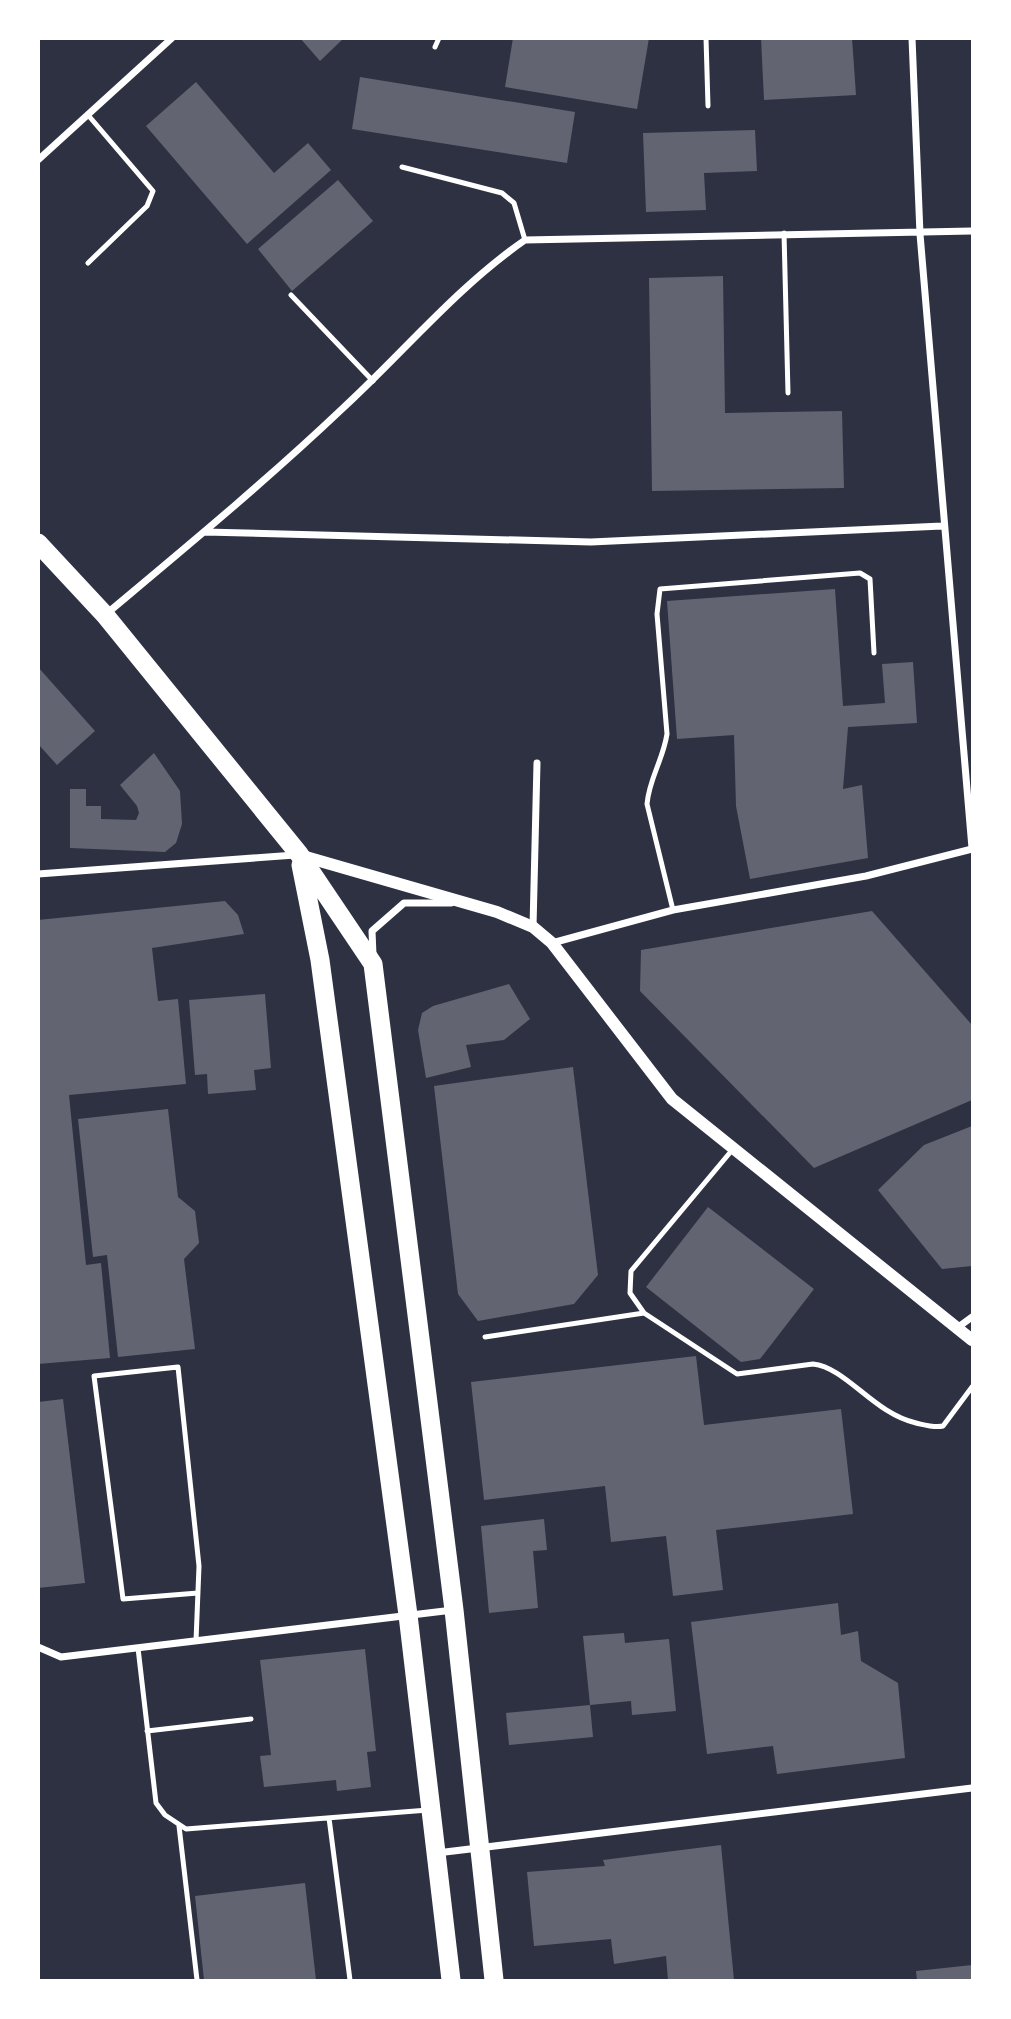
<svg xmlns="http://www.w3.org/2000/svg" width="1011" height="2019" font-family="Signika,sans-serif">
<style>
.building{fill:#626471}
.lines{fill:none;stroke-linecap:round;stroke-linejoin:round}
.service{stroke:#fff;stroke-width:5}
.minor{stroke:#fff;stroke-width:7}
.tertiary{stroke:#fff;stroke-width:12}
.trunk{stroke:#fff;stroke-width:19}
</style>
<rect width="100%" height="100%" fill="#2d3142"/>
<!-- building -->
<path class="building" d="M300 38H344L320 61Z
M513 38H649L637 109 505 87Z
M761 38H852L856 95 764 100Z
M360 77 575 112 567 163 352 129Z
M196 82 274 173 308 143 331 170 247 244 146 126Z
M755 130 757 171 704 173 706 210 646 212 643 133Z
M338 180 373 221 292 291 258 249Z
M723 276 725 413 842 411 844 488 652 491 649 278Z
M835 589 843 706 885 703 882 664 913 662 917 723 848 727 843 789 862 785 868 858 750 879 736 806 734 735 677 739 667 601Z
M38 667 95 731 57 765 38 744Z
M154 753 180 791 182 824 176 843 165 852 70 848V789H86V806H101V819L136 820 139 813 137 806 120 785Z
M225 901 238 915 244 934 152 948 158 1001 178 999 186 1084 69 1095 86 1265 101 1263 110 1358 38 1364V920Z
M872 911 972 1025V1100L814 1168 640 991 641 950Z
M509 984 530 1019 504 1040 466 1045 471 1067 426 1078 418 1030 422 1013 433 1006Z
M265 994 271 1068 254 1070 256 1090 208 1094 207 1074 195 1075 189 1000Z
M573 1067 598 1275 574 1304 478 1321 458 1294 434 1086Z
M168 1109 178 1197 195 1211 199 1243 184 1259 195 1349 118 1357 107 1255 93 1257 78 1119Z
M972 1126V1266L942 1269 878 1190 924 1145Z
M708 1207 814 1289 760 1359 741 1362 646 1287Z
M696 1356 704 1425 841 1409 853 1514 716 1530 723 1590 673 1596 666 1536 611 1542 605 1486 484 1500 471 1382Z
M63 1399 85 1583 38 1588V1402Z
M544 1519 547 1550 533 1551 538 1608 489 1613 481 1526Z
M838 1603 841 1635 858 1631 861 1661 898 1683 905 1758 777 1774 773 1746 707 1754 691 1622Z
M624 1633 625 1643 669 1639 676 1711 632 1715 631 1701 590 1705 583 1636Z
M365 1649 376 1751 367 1752 371 1787 337 1791 336 1780 264 1787 260 1756 271 1755 260 1660Z
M590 1705 593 1737 509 1745 506 1713Z
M721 1845 734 1980H668L666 1956 614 1964 611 1939 534 1946 527 1872 605 1866 603 1860Z
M305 1883 316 1980H204L195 1896Z
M972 1965V1980H917L916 1971Z"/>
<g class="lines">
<!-- service -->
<path class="service" d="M706 38 708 106
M435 47 439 38
M88 115 153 191 147 206 88 263
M402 167 502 193 514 203 525 240
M784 233 788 393
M291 295 373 381
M673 910 647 804C649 779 663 760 667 734L657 614 660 589 860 573 870 579 874 653
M733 1149 631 1271 630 1293 644 1313 737 1374 813 1364C847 1368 873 1413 916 1423 925 1425 934 1428 943 1426L972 1387
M485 1337 644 1313
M196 1641 199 1566 178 1367 94 1376 123 1599 198 1593
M138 1648 156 1803 165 1815 186 1829 428 1810
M147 1731 251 1719
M329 1818 350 1980
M179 1826 197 1980"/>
<!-- minor -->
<path class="minor" d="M912 38 920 234 972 848
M38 160 172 38
M205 532 591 542 942 526
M105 615C185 548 266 481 342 409 404 352 456 288 525 240L972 231
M38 874 295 855
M533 927 537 763
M552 943 673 910 866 876 972 849
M373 955 372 931 404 903H451
M957 1328 972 1317
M38 1647 61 1657 453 1610
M437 1853 972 1788"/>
<!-- tertiary -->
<path class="tertiary" d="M299 855 497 912 533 927 552 943 672 1099 972 1340"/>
<!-- trunk -->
<path class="trunk" d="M38 543 105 615 299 854 373 964 454 1610 494 1980
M301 865 320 960 408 1615 451 1980"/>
</g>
<!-- border -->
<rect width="1011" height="2019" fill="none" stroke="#ffffff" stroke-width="80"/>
</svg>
